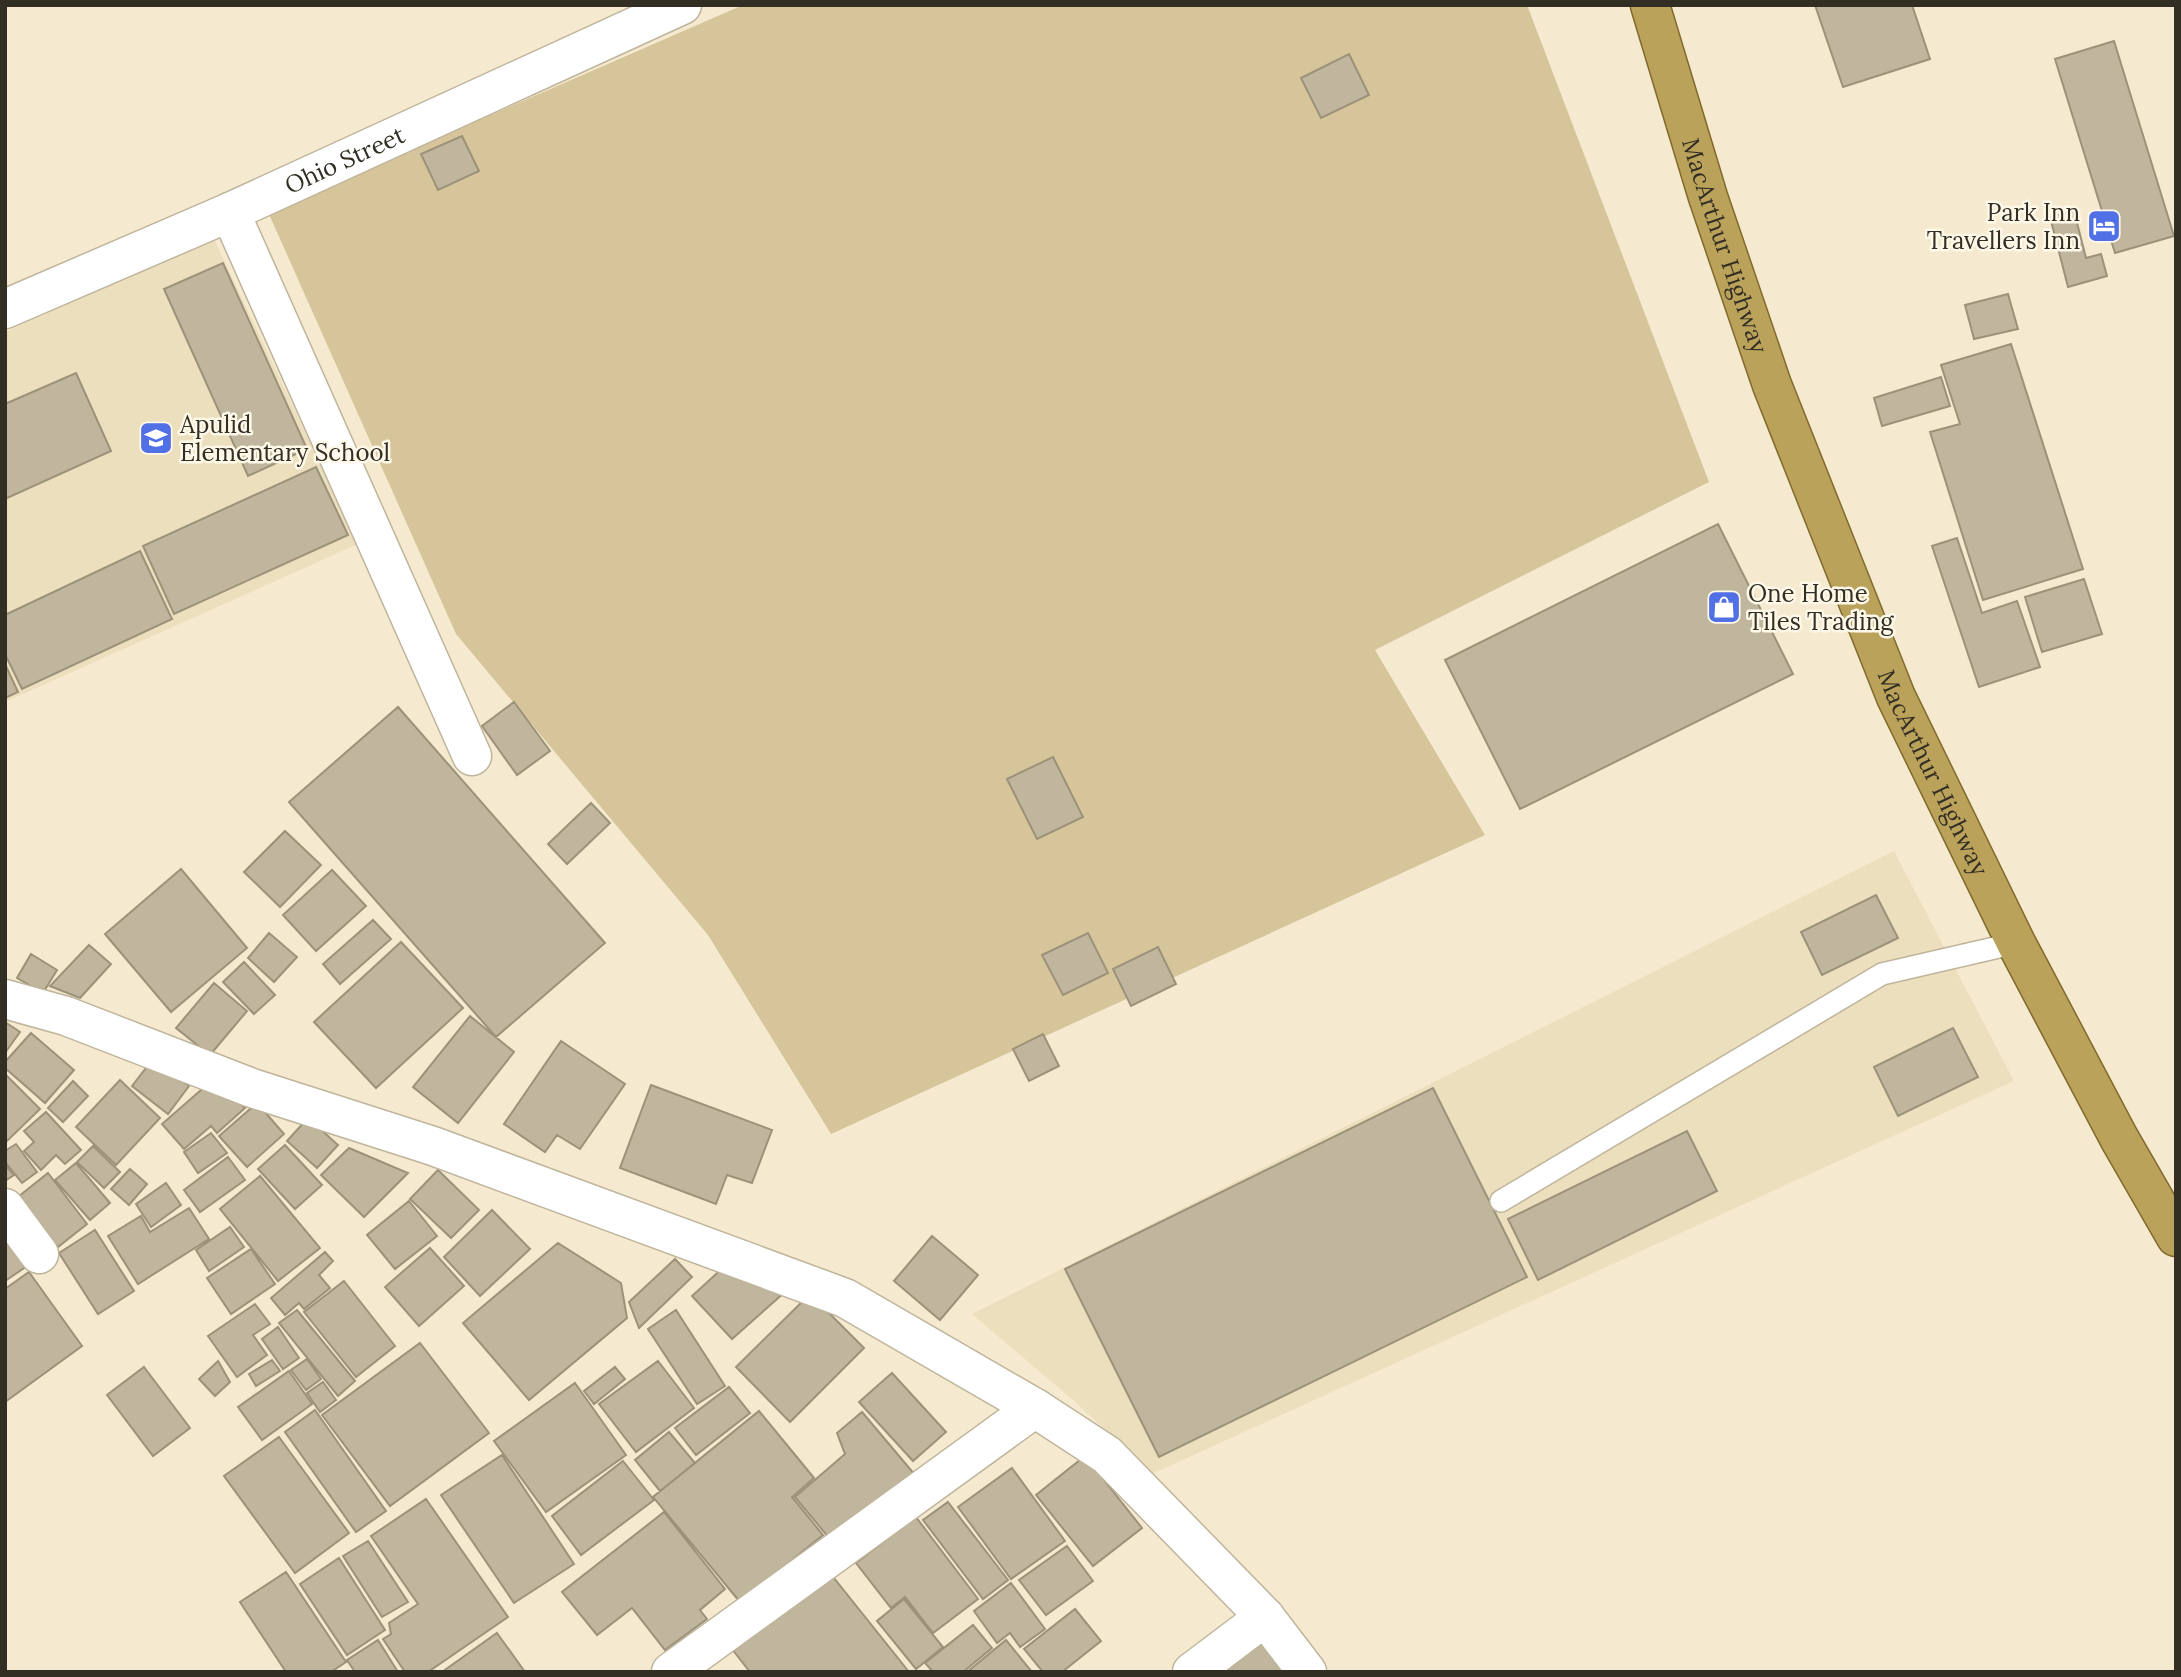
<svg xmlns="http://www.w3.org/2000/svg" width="2181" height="1677" font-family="Lora,serif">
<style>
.built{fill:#ecdfbd}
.green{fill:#d6c59a}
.building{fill:#c0b69d;stroke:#9c927a;stroke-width:2}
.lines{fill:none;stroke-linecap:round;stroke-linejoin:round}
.service-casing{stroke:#bfb59c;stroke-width:24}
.minor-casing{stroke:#bfb59c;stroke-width:41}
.trunk-casing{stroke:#806a2c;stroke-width:41}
.service{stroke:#fff;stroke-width:21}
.minor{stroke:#fff;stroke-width:38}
.trunk{stroke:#bba25a;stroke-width:38}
.labels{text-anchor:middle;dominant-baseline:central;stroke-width:5;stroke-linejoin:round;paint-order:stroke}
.street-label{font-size:24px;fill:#322e24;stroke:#fef8e8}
.poi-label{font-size:24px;fill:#322e24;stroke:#fef8e8;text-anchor:start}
</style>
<rect width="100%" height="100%" fill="#f5ead0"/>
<!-- built -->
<path class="built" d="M214 239 358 544 5 702V332Z
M1894 851 2014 1081 1152 1474 1073 1400 972 1314Z"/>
<!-- green -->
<path class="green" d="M743 5H1527L1709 482 1375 650 1485 835 831 1134 708 935 456 634 268 212Z"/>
<!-- building -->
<path class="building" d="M1815 5H1912L1930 59 1843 87Z
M2114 41 2174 236 2115 253 2055 59Z
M1349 54 1369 95 1321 118 1301 78Z
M462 136 479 171 438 190 421 154Z
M2074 211 2086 258 2101 254 2107 276 2068 287 2050 217Z
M223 263 307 449 248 476 164 289Z
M2008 294 2018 329 1974 339 1965 305Z
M2011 344 2083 569 1983 600 1930 432 1960 424 1941 365Z
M76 373 111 451 5 499V404Z
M1941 377 1950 406 1882 426 1874 398Z
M316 467 348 535 174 614 143 546Z
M1718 524 1793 674 1520 809 1445 660Z
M1957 538 1982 613 2017 601 2040 667 1979 687 1932 546Z
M140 551 172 619 22 689 5 654V615Z
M2084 579 2102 634 2042 652 2025 597Z
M5 664 18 692 5 698Z
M514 702 550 751 517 775 482 726Z
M398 707 605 943 496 1037 289 802Z
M1053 757 1083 817 1037 839 1007 779Z
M591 803 610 823 567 864 548 844Z
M285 831 321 865 280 907 244 872Z
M181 869 247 948 171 1012 105 934Z
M332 870 366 906 316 951 283 915Z
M1876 895 1898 938 1822 975 1801 932Z
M373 920 391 939 340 984 323 964Z
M269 933 297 957 274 982 248 958Z
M1088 933 1108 973 1063 995 1042 955Z
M401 942 463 1008 376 1088 314 1022Z
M89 945 111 964 80 998 50 986Z
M1158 947 1176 984 1131 1006 1113 969Z
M31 954 57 970 43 993 17 978Z
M244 962 275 995 254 1014 223 982Z
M214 983 247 1011 210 1055 176 1028Z
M470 1016 514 1052 458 1123 413 1087Z
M5 1022 20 1032 5 1053Z
M1953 1028 1978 1077 1898 1116 1874 1067Z
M31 1033 74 1070 45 1103 5 1068V1062Z
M1043 1034 1059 1066 1029 1081 1013 1049Z
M561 1041 625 1084 580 1149 557 1135 545 1152 504 1124Z
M153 1059 189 1086 168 1114 132 1086Z
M5 1074 40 1109 5 1143Z
M216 1077 245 1108 217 1133 211 1126 184 1149 162 1124Z
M120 1080 160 1118 116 1165 76 1127Z
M73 1081 88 1096 63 1122 48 1108Z
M651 1085 772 1130 752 1183 727 1175 716 1204 620 1168Z
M1433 1088 1527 1277 1159 1457 1065 1269Z
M257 1103 284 1134 247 1167 219 1136Z
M46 1112 81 1150 65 1164 56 1155 41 1170 24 1151 34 1142 24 1131Z
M308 1118 338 1145 317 1168 287 1141Z
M1687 1131 1717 1191 1538 1280 1508 1219Z
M211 1133 227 1153 198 1173 184 1152Z
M16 1144 37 1172 22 1183 5 1162V1151Z
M285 1145 322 1185 295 1209 258 1169Z
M93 1146 120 1172 104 1188 77 1162Z
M349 1148 408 1173 364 1217 321 1175Z
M228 1157 245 1180 200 1212 184 1190Z
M76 1163 110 1203 90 1220 55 1180Z
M5 1165 14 1175 5 1181Z
M130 1169 147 1184 129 1205 111 1189Z
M438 1170 479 1210 451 1238 410 1199Z
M48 1173 87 1224 58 1247 18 1197Z
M260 1176 320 1248 278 1281 220 1209Z
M166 1183 181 1205 151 1227 136 1204Z
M409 1201 437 1236 395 1269 367 1235Z
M189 1208 209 1239 138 1284 108 1236 141 1216 150 1232Z
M492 1210 530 1249 480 1296 444 1257Z
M230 1227 244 1247 209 1271 196 1250Z
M5 1230 30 1264 5 1281Z
M95 1230 134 1291 98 1314 59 1253Z
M932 1236 978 1275 940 1320 894 1281Z
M558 1243 621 1283 627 1318 529 1400 463 1323Z
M430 1248 464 1286 419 1326 385 1287Z
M251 1249 275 1284 231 1314 207 1278Z
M325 1252 333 1261 319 1275 330 1288 304 1309 299 1303 285 1315 271 1298Z
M675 1259 692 1277 639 1328 629 1302Z
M726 1265 786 1291 732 1339 692 1296Z
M29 1272 82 1346 5 1402V1289Z
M344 1281 395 1346 356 1377 304 1312Z
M810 1294 864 1348 790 1422 736 1367Z
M255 1304 270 1324 253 1335 267 1355 237 1377 208 1336Z
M297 1310 355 1381 338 1396 279 1323Z
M676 1310 725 1386 697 1404 648 1329Z
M278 1327 299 1358 283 1369 262 1339Z
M420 1343 489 1433 390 1506 322 1415Z
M307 1359 321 1379 306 1390 291 1370Z
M272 1360 280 1371 256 1386 249 1374Z
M218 1361 230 1382 215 1396 199 1379Z
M658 1361 694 1408 636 1452 599 1404Z
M144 1367 190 1428 153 1456 107 1395Z
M615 1367 625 1379 594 1404 584 1391Z
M289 1371 312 1404 262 1440 238 1407Z
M892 1373 946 1432 913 1461 859 1402Z
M323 1382 336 1400 320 1412 307 1393Z
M575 1383 626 1455 546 1512 494 1441Z
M729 1387 750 1413 696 1455 675 1428Z
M315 1410 386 1511 356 1532 285 1432Z
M759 1411 814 1478 792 1497 823 1535 740 1602 653 1497Z
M862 1412 915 1475 834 1544 795 1497 845 1454 837 1433Z
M669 1432 695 1463 660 1491 635 1460Z
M279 1437 349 1533 295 1573 224 1476Z
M502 1455 574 1564 514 1603 441 1495Z
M1085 1456 1142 1528 1093 1566 1036 1495Z
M623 1461 654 1500 581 1555 552 1516Z
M1012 1468 1065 1541 1011 1579 958 1507Z
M426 1499 508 1617 428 1672H405L383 1639 391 1634 389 1623 418 1604 371 1536Z
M948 1502 1008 1580 983 1599 923 1520Z
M664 1512 725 1589 700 1610 707 1619 665 1650 632 1608 597 1635 562 1592Z
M916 1517 978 1599 933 1633 905 1597 891 1608 856 1563Z
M368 1541 408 1602 382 1617 343 1556Z
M1067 1546 1093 1581 1046 1615 1019 1580Z
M339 1558 385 1630 347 1655 300 1584Z
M286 1572 346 1662 331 1672H286L240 1602Z
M830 1573 909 1672H750L732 1649Z
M1011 1583 1045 1629 1020 1647 1010 1633 997 1643 974 1611Z
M904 1599 943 1647 916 1669 877 1621Z
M1075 1609 1101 1641 1062 1672H1043L1024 1649Z
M973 1625 992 1648 963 1672H933L925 1663Z
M497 1633 525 1672H442Z
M1257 1637 1283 1672H1209Z
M378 1640 398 1672H355L347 1660Z
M1006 1640 1032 1672H967Z"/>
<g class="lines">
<!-- service casing -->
<g class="service-casing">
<path id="service" d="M1501 1201 1882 974 2016 943"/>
</g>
<!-- minor casing -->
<g class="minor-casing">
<g id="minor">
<path d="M230 212 472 756"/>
<path id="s1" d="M5 309 230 212 682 5"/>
<path d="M5 999 66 1016 252 1088 433 1146 845 1298 1035 1408 1107 1455 1265 1617 1307 1672"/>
<path d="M5 1208 39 1254"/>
<path d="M671 1672 1035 1408"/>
<path d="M1192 1672 1265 1617"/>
</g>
</g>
<!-- trunk casing -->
<g class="trunk-casing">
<g id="trunk">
<path id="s2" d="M1650 5 1708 197 1772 385 1896 697 2016 943 2119 1138 2176 1237"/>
</g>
</g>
<!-- service -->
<use href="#service" class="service"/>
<!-- minor -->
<use href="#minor" class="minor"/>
<!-- trunk -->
<use href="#trunk" class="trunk"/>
</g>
<!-- icons -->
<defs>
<g id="hotel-square" transform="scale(1.75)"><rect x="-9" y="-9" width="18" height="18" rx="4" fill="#5270e5" stroke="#fef8e8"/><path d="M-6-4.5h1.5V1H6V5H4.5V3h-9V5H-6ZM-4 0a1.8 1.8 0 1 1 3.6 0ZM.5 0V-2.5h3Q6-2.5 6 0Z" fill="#fff"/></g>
<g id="school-square" transform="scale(1.75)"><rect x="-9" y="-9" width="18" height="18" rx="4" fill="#5270e5" stroke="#fef8e8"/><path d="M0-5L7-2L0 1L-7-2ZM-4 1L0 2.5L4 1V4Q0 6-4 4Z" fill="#fff"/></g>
<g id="shop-square" transform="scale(1.75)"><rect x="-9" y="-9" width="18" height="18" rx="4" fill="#5270e5" stroke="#fef8e8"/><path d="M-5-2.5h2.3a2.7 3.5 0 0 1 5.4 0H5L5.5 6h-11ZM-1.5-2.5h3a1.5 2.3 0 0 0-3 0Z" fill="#fff"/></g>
</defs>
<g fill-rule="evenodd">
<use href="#hotel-square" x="2104" y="226"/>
<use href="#school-square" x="156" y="438"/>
<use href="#shop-square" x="1724" y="607"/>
</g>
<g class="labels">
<!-- street labels -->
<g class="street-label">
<text stroke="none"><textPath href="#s1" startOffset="371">Ohio Street</textPath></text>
<text stroke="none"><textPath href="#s2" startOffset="252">MacArthur Highway</textPath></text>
<text stroke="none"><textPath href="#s2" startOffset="819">MacArthur Highway</textPath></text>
</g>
<!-- poi labels -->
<g class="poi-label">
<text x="2080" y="212" text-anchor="end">Park Inn<tspan x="2080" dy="28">Travellers Inn</tspan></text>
<text x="180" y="424">Apulid<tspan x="180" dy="28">Elementary School</tspan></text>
<text x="1748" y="593">One Home<tspan x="1748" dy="28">Tiles Trading</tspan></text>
</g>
</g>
<!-- border -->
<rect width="2181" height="1677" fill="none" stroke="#322e24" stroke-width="14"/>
</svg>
